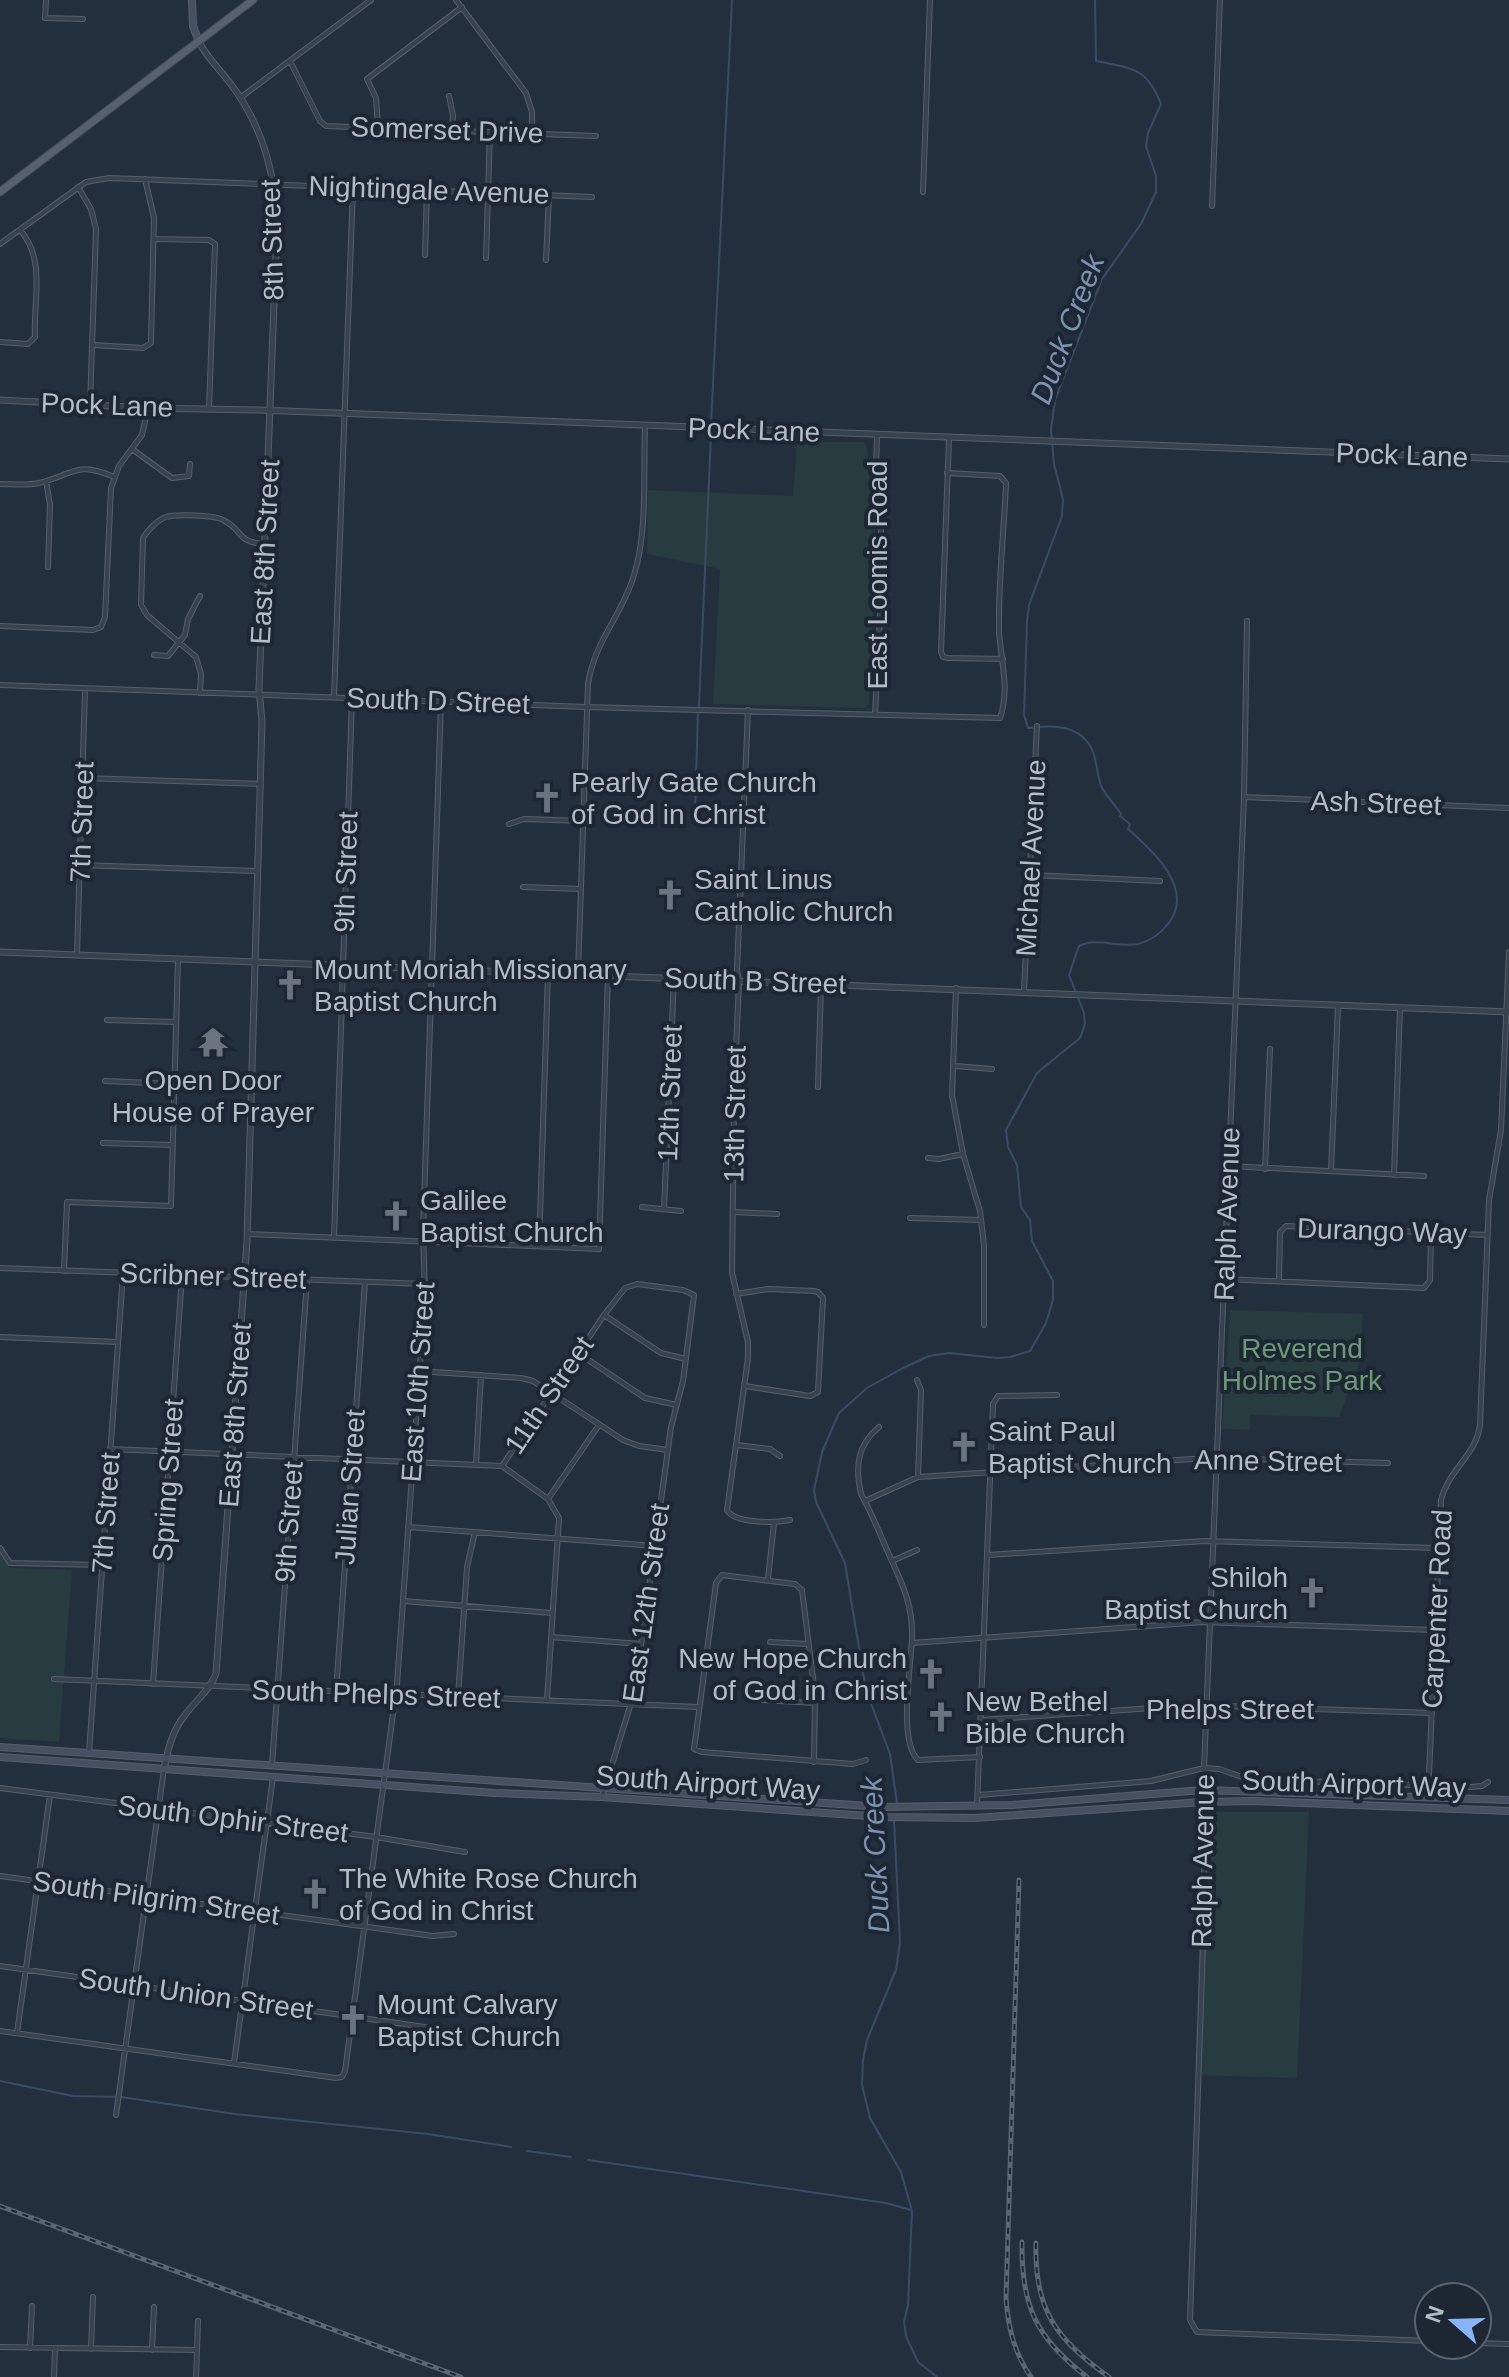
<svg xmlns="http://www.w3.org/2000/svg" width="1509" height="2377" font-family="Helvetica,sans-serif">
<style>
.green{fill:#263c3f}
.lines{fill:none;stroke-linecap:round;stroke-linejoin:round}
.stream{stroke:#394c67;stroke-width:2}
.minor-casing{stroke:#565f6c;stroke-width:6}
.tertiary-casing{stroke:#565f6c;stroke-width:7}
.secondary-casing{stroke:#565f6c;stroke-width:8}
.primary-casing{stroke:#414a57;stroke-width:9}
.minor{stroke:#38414e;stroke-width:4}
.tertiary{stroke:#38414e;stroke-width:5}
.secondary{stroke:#465061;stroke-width:6}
.primary{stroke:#56606e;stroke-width:7}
.rail-casing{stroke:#5a6575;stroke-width:5}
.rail{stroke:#1d2633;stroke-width:2;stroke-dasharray:6;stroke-linecap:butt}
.labels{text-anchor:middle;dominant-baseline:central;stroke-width:8;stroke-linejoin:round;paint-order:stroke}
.street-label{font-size:28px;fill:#b4bcc9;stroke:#1d2633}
.poi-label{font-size:28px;fill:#b4bcc9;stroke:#1d2633;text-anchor:start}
.park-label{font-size:28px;fill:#6b9a76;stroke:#1d2633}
.water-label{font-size:30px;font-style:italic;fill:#7c92b1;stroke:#1d2633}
</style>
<rect width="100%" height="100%" fill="#242f3e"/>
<!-- green -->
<path class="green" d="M797 442H864L867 448 876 539 869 704 864 708 713 704 720 569 647 554 648 490 793 496Z
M1230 1310 1363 1314 1359 1364 1339 1417 1250 1415V1430L1222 1429Z
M0 1555 10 1568 72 1570 59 1742 0 1738Z
M1203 1812H1309L1297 2078 1195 2075Z"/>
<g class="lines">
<!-- stream -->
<path class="stream" d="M711 424 732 0
M699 706 711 434
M695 812 698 711
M897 1803 890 1754 866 1690 845 1563 816 1502 814 1490 822 1452 839 1413 867 1388 903 1368 929 1356 949 1353 997 1358 1010 1357 1030 1351 1046 1323 1053 1300V1281L1032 1241 1030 1220 1021 1207 1017 1165 1008 1147 1006 1130 1037 1073 1080 1038 1085 1024 1084 1013 1069 975 1079 946C1097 937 1119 948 1138 944 1150 941 1161 933 1168 924 1196 889 1152 850 1128 829L1130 824 1120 816 1121 814C1115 805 1107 797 1102 788 1098 779 1097 768 1095 758 1086 725 1056 724 1028 728L1024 715 1027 621 1029 605 1062 516 1063 499 1054 464 1051 429 1055 400 1102 279 1141 224 1156 192V176L1146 146 1148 133 1161 104C1147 67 1131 68 1096 61L1095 0
M894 1821 900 1942 896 1970 867 2040 863 2060 862 2085 870 2118 901 2172 912 2211 908 2305 904 2322 906 2336 918 2362 937 2377
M0 2081 73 2096 121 2097 235 2114 428 2134 511 2147
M527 2151 571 2157
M588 2160 886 2203 911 2210"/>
<!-- minor casing -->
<g class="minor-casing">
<path id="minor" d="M46 0 45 18 83 19
M456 0 526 93 532 112V134
M290 61 320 121 326 126 596 136
M449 96 453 115 452 130
M240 98 371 0
M378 127 376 98 367 79 462 7
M78 187 91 209 96 229 90 406
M923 192 930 0
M1212 206 1220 0
M155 239 209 240 215 244 209 409
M0 244 86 182 109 178 592 197
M425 255 427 190
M486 258 490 132
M546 260 549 195
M0 342 28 344 35 337C33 301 46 261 21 231
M93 345 143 348 151 343 154 218 145 179
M949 438 941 652 943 657 948 658 1003 659
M132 449 172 478 189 476 190 464
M46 481 50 505 48 567
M0 484C13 484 26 486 39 483 73 475 76 460 114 477
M1247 621 1244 797 1204 1768V1915L1190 2320 1197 2332 1429 2341
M0 626 93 630 101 627 105 617 111 488 119 466 142 435 148 408
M154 655 168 656 185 635 188 619 200 596
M0 685 586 707 1000 718C1010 691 1001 660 999 632 998 583 1004 532 1006 483L1000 476 947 473
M200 693 201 674 196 657 147 615 141 605 143 538C148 530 157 520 166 517 175 514 215 515 223 520 244 530 235 542 265 544
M334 697 353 188
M748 710 737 970 739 981 734 1094 732 1273 748 1342V1358L727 1510C735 1524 775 1523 790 1520
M875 714 883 556 876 470 877 435
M83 778 260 784
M1244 797 1509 808
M509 824 524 819 583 821
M80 865 257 871
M1031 875 1160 881
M523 887 581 889
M77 955 85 689
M578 974 588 683C596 638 622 616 634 575 648 531 643 473 645 426
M956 988 952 1095 963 1154 980 1211 984 1245V1325
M1024 991 1037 726
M107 1020 176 1022
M955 1066 992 1069
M105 1081 175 1084
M818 1087 821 984
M103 1143 173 1145
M928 1158 939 1159 963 1154
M1229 1166 1424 1176
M1265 1169 1270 1049
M1331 1171 1338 1006
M1394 1175 1400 1008
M642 1207 681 1211
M664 1209 674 977
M733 1212 777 1214
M910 1218 981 1220
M247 1234 599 1249 608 975
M334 1238 352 698
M539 1246 548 973
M0 1268 425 1284
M64 1271 67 1202 171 1206 178 959
M1224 1279 1424 1288 1430 1280 1431 1234
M1279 1281 1280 1232 1286 1226 1487 1235
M736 1294 768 1289 814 1291 818 1292 823 1298 818 1392 810 1396 745 1386
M604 1315 661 1353 686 1359
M0 1337 118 1342
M578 1353 645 1398 677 1405
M419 1371 521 1378 533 1381 623 1440 639 1446 668 1450
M917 1380 921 1390 918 1477
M879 1427C857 1445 855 1467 861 1494 871 1512 879 1531 887 1550 901 1582 913 1602 912 1638 911 1666 898 1741 918 1760L980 1757
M737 1445 770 1449 780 1456
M110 1449 502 1466
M476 1464 481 1375
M502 1466 604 1315 625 1288 637 1284 683 1290 694 1295 683 1381 671 1427 635 1690 602 1797
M502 1466 548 1499 559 1518 547 1700
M548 1499 599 1425
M865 1501 918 1477 1209 1458 1388 1463
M408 1527 655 1546
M0 1548 10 1563 101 1565
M988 1555 1205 1541 1437 1548
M892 1561 917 1550
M768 1579 774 1523
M403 1601 552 1613
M551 1637 640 1644
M770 1642 807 1644
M912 1643 1203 1622 1435 1630
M54 1679 698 1707
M153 1684 182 1276
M336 1692 365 1282
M458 1697 467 1567 475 1532
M760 1700 815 1703
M981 1720 1196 1705 1432 1713
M89 1753 123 1273
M814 1762 815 1694 802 1590 795 1584 722 1575 716 1583 694 1749 702 1752 853 1764 866 1760
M272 1765 307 1280
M0 1788 376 1837 465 1852
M979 1795 1151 1781 1204 1768 1219 1769 1248 1779 1271 1780 1471 1787 1482 1786 1488 1782
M1428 1798 1441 1500C1448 1470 1476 1456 1480 1425L1489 1200 1501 1130 1509 952
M977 1806 993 1404 998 1396 1057 1395
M0 1876 433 1936 454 1934
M0 1966 439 2029
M0 2031 336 2078 342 2077 345 2071 397 1684 425 1296 423 1231 441 702
M17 2033 50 1795
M234 2063 273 1777
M116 2115 164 1769
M1477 2343 1509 2344
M0 2347 197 2350
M30 2348 32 2306
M91 2349 93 2297
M152 2350 154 2307
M54 2377 55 2348
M196 2377 198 2321"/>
</g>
<!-- tertiary casing -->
<g class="tertiary-casing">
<path id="tertiary" d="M0 400 148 408 259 410 1509 459
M0 952C503 974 1006 989 1509 1012
M164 1769C168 1749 172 1731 185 1715 196 1700 209 1691 216 1674L247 1241 262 722 259 689 277 227C276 176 263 128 233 87 222 72 208 59 199 42"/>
</g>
<!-- secondary casing -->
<g class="secondary-casing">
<path id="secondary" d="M192 0 193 26 199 42
M0 1747 883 1807 1012 1805 1203 1790 1509 1800
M0 1757 495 1793 601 1797 882 1817 975 1818 1203 1802 1254 1801 1509 1811"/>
</g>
<!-- primary casing -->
<g class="primary-casing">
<path id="primary" d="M0 192 253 0"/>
</g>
<!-- minor -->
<use href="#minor" class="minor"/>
<!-- tertiary -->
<use href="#tertiary" class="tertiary"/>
<!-- secondary -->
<use href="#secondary" class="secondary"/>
<!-- primary -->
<use href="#primary" class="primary"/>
<!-- rail casing -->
<g class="rail-casing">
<path id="rail" d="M1019 1880 1006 2298C1008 2327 1014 2353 1031 2377
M0 2206 461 2377
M1022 2242C1021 2306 1036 2338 1087 2377
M1036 2243C1034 2310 1056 2339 1109 2377"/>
</g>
<!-- rail -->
<use href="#rail" class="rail"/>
</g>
<!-- icons -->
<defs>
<g id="church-bare" transform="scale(2.4)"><path d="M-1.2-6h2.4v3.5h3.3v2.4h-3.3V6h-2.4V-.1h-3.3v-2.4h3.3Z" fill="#6b7280" stroke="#1d2633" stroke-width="2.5" paint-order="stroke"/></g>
<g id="temple-bare" transform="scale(2.4)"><path d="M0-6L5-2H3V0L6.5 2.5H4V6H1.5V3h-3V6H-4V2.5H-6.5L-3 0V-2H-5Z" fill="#6b7280" stroke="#1d2633" stroke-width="2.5" paint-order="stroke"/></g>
</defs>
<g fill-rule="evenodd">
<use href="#church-bare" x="547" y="798"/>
<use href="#church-bare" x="670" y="895"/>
<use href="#church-bare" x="290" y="985"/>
<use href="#temple-bare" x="213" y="1042"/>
<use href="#church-bare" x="396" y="1216"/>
<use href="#church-bare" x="964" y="1447"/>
<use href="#church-bare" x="1312" y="1593"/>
<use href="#church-bare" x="931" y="1674"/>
<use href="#church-bare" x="941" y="1717"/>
<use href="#church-bare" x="315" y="1894"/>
<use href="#church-bare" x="353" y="2020"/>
</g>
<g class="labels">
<!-- street labels -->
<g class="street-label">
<text transform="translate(447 130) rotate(2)">Somerset Drive</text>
<text transform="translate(429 190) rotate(2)">Nightingale Avenue</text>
<text transform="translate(272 240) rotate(-92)">8th Street</text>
<text transform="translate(107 405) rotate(2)">Pock Lane</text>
<text transform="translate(754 430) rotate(2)">Pock Lane</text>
<text transform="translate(1402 455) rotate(2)">Pock Lane</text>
<text transform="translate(265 552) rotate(-87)">East 8th Street</text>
<text transform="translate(877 575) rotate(-90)">East Loomis Road</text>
<text transform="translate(438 701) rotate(2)">South D Street</text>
<text transform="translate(1376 803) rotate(2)">Ash Street</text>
<text transform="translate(82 822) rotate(-88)">7th Street</text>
<text transform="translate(1031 858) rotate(-87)">Michael Avenue</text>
<text transform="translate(346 872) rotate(-88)">9th Street</text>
<text transform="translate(755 981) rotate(2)">South B Street</text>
<text transform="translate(670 1093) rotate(-88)">12th Street</text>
<text transform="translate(735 1114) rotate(-89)">13th Street</text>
<text transform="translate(1227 1214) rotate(-88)">Ralph Avenue</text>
<text transform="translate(1382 1231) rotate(2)">Durango Way</text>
<text transform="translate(213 1276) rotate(2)">Scribner Street</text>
<text transform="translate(418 1382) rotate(-86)">East 10th Street</text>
<text transform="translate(549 1395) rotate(-56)">11th Street</text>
<text transform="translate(235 1415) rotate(-86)">East 8th Street</text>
<text transform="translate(1268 1461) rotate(1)">Anne Street</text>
<text transform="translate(168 1480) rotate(-86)">Spring Street</text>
<text transform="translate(350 1487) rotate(-86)">Julian Street</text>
<text transform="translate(106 1513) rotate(-86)">7th Street</text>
<text transform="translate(289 1522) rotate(-86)">9th Street</text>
<text transform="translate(646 1603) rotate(-82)">East 12th Street</text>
<text transform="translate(1437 1609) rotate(-87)">Carpenter Road</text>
<text transform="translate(376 1694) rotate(2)">South Phelps Street</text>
<text x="1230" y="1709">Phelps Street</text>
<text transform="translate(708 1783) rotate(4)">South Airport Way</text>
<text transform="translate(1354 1784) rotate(2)">South Airport Way</text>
<text transform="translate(233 1819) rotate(7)">South Ophir Street</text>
<text transform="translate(1203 1861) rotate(-89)">Ralph Avenue</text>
<text transform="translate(156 1898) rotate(8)">South Pilgrim Street</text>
<text transform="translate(196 1994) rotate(8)">South Union Street</text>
</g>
<!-- poi labels -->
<g class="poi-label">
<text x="571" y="782">Pearly Gate Church<tspan x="571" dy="32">of God in Christ</tspan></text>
<text x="694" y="879">Saint Linus<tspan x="694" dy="32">Catholic Church</tspan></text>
<text x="314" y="969">Mount Moriah Missionary<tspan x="314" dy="32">Baptist Church</tspan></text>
<text x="213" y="1080" text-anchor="middle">Open Door<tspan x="213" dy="32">House of Prayer</tspan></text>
<text x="420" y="1200">Galilee<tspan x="420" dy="32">Baptist Church</tspan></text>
<text x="988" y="1431">Saint Paul<tspan x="988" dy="32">Baptist Church</tspan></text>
<text x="1288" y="1577" text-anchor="end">Shiloh<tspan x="1288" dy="32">Baptist Church</tspan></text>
<text x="907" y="1658" text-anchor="end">New Hope Church<tspan x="907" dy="32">of God in Christ</tspan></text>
<text x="965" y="1701">New Bethel<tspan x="965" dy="32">Bible Church</tspan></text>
<text x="339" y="1878">The White Rose Church<tspan x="339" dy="32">of God in Christ</tspan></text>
<text x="377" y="2004">Mount Calvary<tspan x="377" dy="32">Baptist Church</tspan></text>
</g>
<!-- park labels -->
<g class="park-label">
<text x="1302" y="1348">Reverend<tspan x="1302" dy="32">Holmes Park</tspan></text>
</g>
<!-- water labels -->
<g class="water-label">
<text transform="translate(1067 329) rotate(-69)">Duck Creek</text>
<text transform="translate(875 1855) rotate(-93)">Duck Creek</text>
</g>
</g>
<!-- north arrow -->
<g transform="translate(1453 2321) rotate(290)"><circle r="38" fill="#1d2633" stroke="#59626f" stroke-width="2"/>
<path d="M0-6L14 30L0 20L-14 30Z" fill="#8ab4f8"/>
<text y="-12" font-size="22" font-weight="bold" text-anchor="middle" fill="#b4bcc9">N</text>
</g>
</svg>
